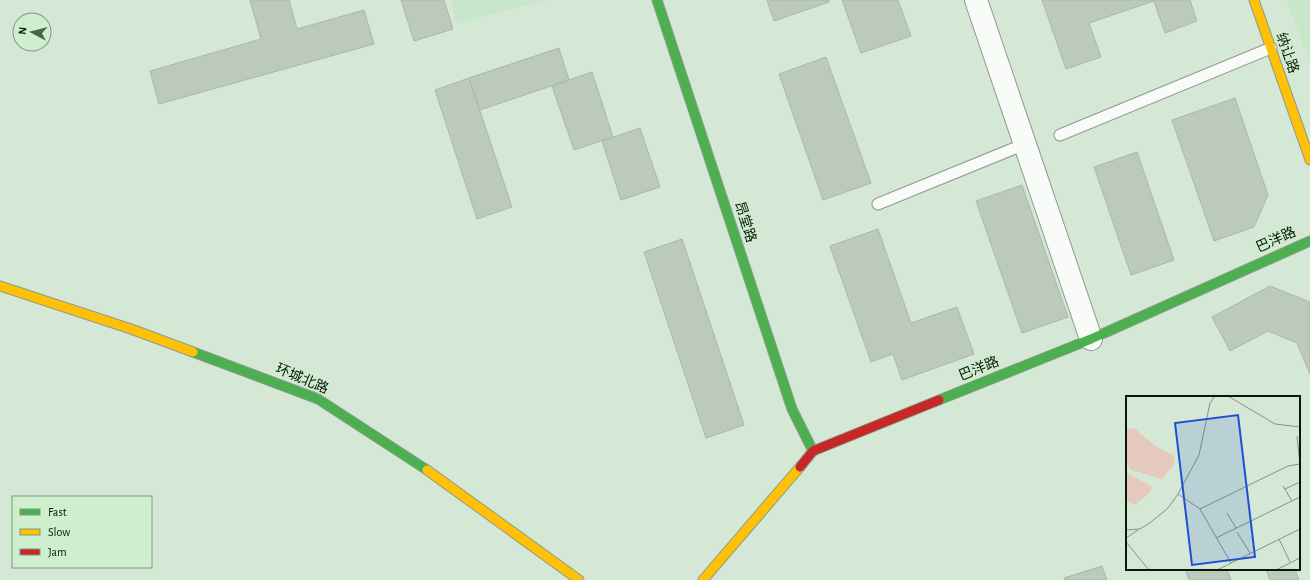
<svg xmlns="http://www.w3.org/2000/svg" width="1310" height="580" font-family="'Alegreya Sans','Noto Sans SC',sans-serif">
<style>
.built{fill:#c8e6c9}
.building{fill:#bccabc;stroke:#aab8aa}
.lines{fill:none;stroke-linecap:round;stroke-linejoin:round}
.lane-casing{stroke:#8d9b8d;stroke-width:13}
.street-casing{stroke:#8d9b8d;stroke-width:24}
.fast-casing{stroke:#8d9b8d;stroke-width:11}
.slow-casing{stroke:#8d9b8d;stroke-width:11}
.jam-casing{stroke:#8d9b8d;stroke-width:11}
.lane{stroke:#f9fbf9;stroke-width:11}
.street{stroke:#f9fbf9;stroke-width:22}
.fast{stroke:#4caf50;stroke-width:9}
.slow{stroke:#ffc107;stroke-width:9}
.jam{stroke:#c62828;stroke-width:9}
.labels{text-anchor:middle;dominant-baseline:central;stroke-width:3;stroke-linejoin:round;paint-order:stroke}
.street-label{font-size:14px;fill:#0b170c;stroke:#cdefce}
.inset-road{fill:none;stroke:#849485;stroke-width:1}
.view{fill:#1d4ed8;fill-opacity:0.15;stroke:#1d4ed8;stroke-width:2}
.inset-edge{fill:none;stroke:#0b170c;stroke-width:2}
</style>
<rect width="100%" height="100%" fill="#d5e7d5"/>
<!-- built -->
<path class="built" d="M450 0H545L457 24Z
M1286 0H1310V62Z"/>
<!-- building -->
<path class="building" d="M250 0H289L297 29 364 10 374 44 159 104 150 71 261 39Z
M401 0H444L453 29 414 41Z
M767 0H829V2L774 21Z
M842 0H898L911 36 861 53Z
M1042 0H1190L1197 21 1165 33 1154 1 1089 23 1101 57 1066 69Z
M559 48 569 80 480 110 469 78Z
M826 57 871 183 823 200 779 74Z
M592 72 613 137 574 150 552 86Z
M469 78 512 207 477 219 435 90Z
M1235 98 1268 195 1254 227 1214 241 1172 120Z
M640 128 660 187 621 200 602 141Z
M1137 152 1174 260 1131 275 1094 167Z
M1022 185 1068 317 1022 333 976 201Z
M878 229 911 323 957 307 974 354 902 380 893 354 871 362 830 246Z
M682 239 744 425 706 438 644 252Z
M1270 286 1310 302V374L1297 343 1268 331 1230 351 1212 317Z
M1102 566 1107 580H1065L1064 578Z
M1185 569H1227L1231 580H1189Z
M1266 569H1295L1299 580H1270Z"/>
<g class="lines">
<!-- lane casing -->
<g class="lane-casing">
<path id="lane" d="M1060 135 1271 48
M878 204 1025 144"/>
</g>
<!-- street casing -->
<g class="street-casing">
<path id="street" d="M976 0 1091 339"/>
</g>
<!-- fast casing -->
<g class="fast-casing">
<path id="fast" d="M657 0 792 409 813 451
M193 352 318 399 427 470
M939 400 1091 339 1310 241"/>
</g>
<!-- slow casing -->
<g class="slow-casing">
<path id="slow" d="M1254 0 1310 160
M0 286 131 329 193 352
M427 470 579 580
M703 580 800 467"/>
</g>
<!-- jam casing -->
<g class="jam-casing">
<path id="jam" d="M800 467 813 451 939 400"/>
</g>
<!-- lane -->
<use href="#lane" class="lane"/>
<!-- street -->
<use href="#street" class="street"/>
<!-- fast -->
<use href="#fast" class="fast"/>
<!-- slow -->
<use href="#slow" class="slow"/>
<!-- jam -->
<use href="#jam" class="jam"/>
</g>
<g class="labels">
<!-- street labels -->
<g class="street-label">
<text transform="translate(1287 53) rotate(71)">纳让路</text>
<text transform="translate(745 222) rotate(72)">昂堂路</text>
<text transform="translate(1276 240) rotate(-24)">巴洋路</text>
<text transform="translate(979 369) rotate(-22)">巴洋路</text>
<text transform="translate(302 379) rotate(23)">环城北路</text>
</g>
</g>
<!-- overview -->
<g transform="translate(1126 396)">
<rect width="174" height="174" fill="#d5e7d5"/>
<path d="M8 32 28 49 48 60V69L36 83 5 74 0 68V33ZM0 76 26 91 25 95 9 109 0 105Z" fill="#e4c9bc"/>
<path class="inset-road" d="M102 0 149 28 174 31M171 40 174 69M157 90 166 105M159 93 174 86M52 98 74 113 105 167M74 113 162 70 174 68M101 117 110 132M0 134 14 133 25 126 42 112 52 98 73 59 84 7 89 0M111 136 124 157M0 142 12 134M90 142 174 101M153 143 164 166M0 146 23 174M91 174 174 133M150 174 174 162"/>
<path class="view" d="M112 19 129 161 66 169 49 27Z"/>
<rect width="174" height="174" class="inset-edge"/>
</g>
<!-- legend -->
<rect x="12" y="496" width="140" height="72" fill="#cdefce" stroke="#7f9980"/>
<rect x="20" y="509" width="20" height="6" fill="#4caf50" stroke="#7f9980"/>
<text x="48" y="516" font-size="12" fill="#0b170c">Fast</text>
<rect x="20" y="529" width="20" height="6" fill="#ffc107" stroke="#7f9980"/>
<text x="48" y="536" font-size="12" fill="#0b170c">Slow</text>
<rect x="20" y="549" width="20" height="6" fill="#c62828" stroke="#7f9980"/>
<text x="48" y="556" font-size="12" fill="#0b170c">Jam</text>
<!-- north arrow -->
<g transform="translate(32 32) rotate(277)"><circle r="19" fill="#cdefce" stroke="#7f9980"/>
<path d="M0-3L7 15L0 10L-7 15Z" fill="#526052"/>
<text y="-6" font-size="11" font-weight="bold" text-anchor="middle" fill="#0b170c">N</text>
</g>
</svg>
